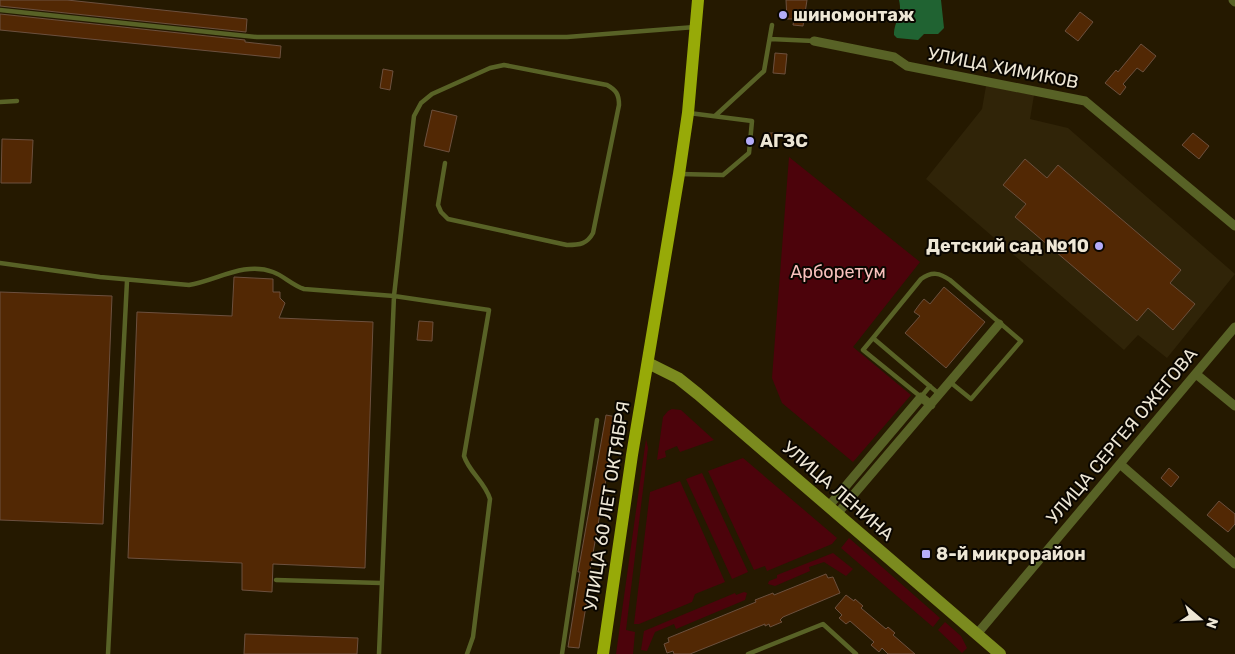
<svg xmlns="http://www.w3.org/2000/svg" width="1235" height="654" font-family="Rubik,sans-serif">
<style>
.built{fill:#302408}
.green{fill:#4c030b}
.water{fill:#206332}
.building{fill:#522804;stroke:#6c503e}
.lines{fill:none;stroke-linecap:round;stroke-linejoin:round}
.lane{stroke:#586226;stroke-width:4.5}
.street{stroke:#586226;stroke-width:9}
.secondary{stroke:#7b8b1f;stroke-width:12}
.primary{stroke:#97aa08;stroke-width:12}
.poi-dot{fill:#b4acf9;stroke:#0a0600;stroke-width:2}
.labels{text-anchor:middle;dominant-baseline:central;stroke-width:4;stroke-linejoin:round;paint-order:stroke}
.poi-label{font-size:18px;font-weight:bold;fill:#ede6d5;stroke:#0a0600;text-anchor:start}
.street-label{font-size:18px;fill:#ede6d5;stroke:#0a0600}
.park-label{font-size:18px;fill:#f7c0bc;stroke:#0a0600}
</style>
<rect width="100%" height="100%" fill="#251900"/>
<!-- built -->
<path class="built" d="M986 86 1034 95 1030 119 1068 128 1235 274 1167 358 1138 335 1124 350 926 179 982 109Z"/>
<!-- green -->
<path class="green" d="M789 157 920 262 853 347 911 395 853 462 782 403 772 378Z
M672 409 681 410 714 440 680 452 677 446 665 451 666 457 657 460 663 417 668 411Z
M646 439 648 448 626 630 635 632 633 654H616Z
M743 458 837 538 832 544 767 571 765 566 754 570 708 471Z
M702 473 748 572 732 579 686 479Z
M680 481 725 582 695 594 692 602 639 624H634L650 492Z
M849 538 940 618 933 627 841 548Z
M833 553 853 569 846 576 824 562 809 567 810 571 775 586 768 584 769 581 777 578V575Z
M744 592 747 593 745 600 676 629 674 624 655 632 647 651 641 650 644 631 735 593 736 595Z
M945 622 961 636 967 648 962 653 938 630Z"/>
<!-- water -->
<path class="water" d="M899 0H941L944 28 938 34H924L918 40 897 38 894 35C894 20 903 17 899 0Z"/>
<!-- building -->
<path class="building" d="M0 0H67L247 19 246 32 0 6Z
M786 0H807L803 26 793 25 794 19H787Z
M1080 12 1093 22 1078 41 1065 31Z
M0 14 245 40V42L281 46 280 58 0 30Z
M1141 44 1156 56 1143 72 1137 68 1123 84 1126 87 1120 95 1105 83 1116 70 1118 72Z
M775 53 787 54 785 74 773 73Z
M383 69 393 71 390 90 380 88Z
M432 110 457 116 449 152 424 146Z
M764 133H775V145L764 144Z
M1193 133 1209 146 1199 159 1182 145Z
M2 139 33 140 31 183H1Z
M1025 159 1047 178 1058 165 1181 270 1170 283 1195 304 1173 330 1148 308 1137 321 1015 217 1026 204 1003 185Z
M234 277 273 279V292H280V298L285 303 279 318 373 322 365 568 273 564 272 592 242 590V563L128 558 137 312 232 316Z
M944 287 985 322 946 368 905 333 920 316 914 312 919 305 924 299 930 304Z
M0 292 112 296 103 524 0 520Z
M419 321 433 322 432 341 417 340Z
M606 415 617 417 589 576H591L579 648 568 647 580 572H578L580 561Z
M1169 468 1179 477 1171 487 1161 478Z
M1219 501 1235 514V524L1228 532 1207 515Z
M826 574 828 578 833 577 840 593 783 617 780 620 782 622 770 627 769 624 765 626V624L690 654H674L673 651 667 653 664 644 669 642 668 638 756 602 755 600 773 593 774 595Z
M846 595 854 601 855 599 863 606 861 608 886 629 888 627 895 633 893 635 915 654H888L882 648 879 652 871 645 874 642 850 621 846 624 839 618 842 615 835 608Z
M245 634 358 638 357 654H244Z"/>
<g class="lines">
<!-- lane -->
<path class="lane" d="M0 10 257 37H567L695 27
M770 39 814 41
M0 102 17 101
M715 116 764 71 772 25
M680 174 723 175 749 153 752 121 689 113
M0 263 100 277 189 285C216 281 244 261 273 272 284 276 292 285 304 289L394 296 489 310 464 456C469 472 485 482 490 499L473 637 467 654
M873 338 863 350 921 397 930 386
M939 394 873 338 921 279C932 271 940 273 950 280L1021 341 971 399 950 382
M276 580 381 583
M108 654 127 281
M379 654 394 296 414 116 421 103 432 94 490 68 504 65 607 85C616 90 619 94 619 105L593 233C587 244 580 245 567 245L448 219 441 212 438 205 445 163
M562 654 597 420
M748 654 823 624 856 654"/>
<!-- street -->
<path class="street" d="M1233 0 1235 2
M814 41 894 57 907 66 1085 101 1235 226
M1196 374 1235 406
M1120 464 1235 564
M828 507 921 397 931 405
M837 514 999 324
M977 634 1235 327"/>
<!-- secondary -->
<path class="secondary" d="M648 363 678 378 698 394 1000 654"/>
<!-- primary -->
<path class="primary" d="M603 654 632 455 679 174 688 113 698 0"/>
</g>
<!-- markers -->
<g class="poi-dot">
<circle cx="783" cy="15" r="5"/>
<circle cx="750" cy="141" r="5"/>
<circle cx="1099" cy="246" r="5"/>
<rect x="921" y="549" width="10" height="10" rx="2.5"/>
</g>
<g class="labels">
<!-- poi labels -->
<g class="poi-label">
<text x="793" y="15">шиномонтаж</text>
<text x="760" y="141">АГЗС</text>
<text x="1089" y="246" text-anchor="end">Детский сад №10</text>
<text x="936" y="554">8-й микрорайон</text>
</g>
<!-- street labels -->
<g class="street-label">
<text transform="translate(1003 68) rotate(11)">УЛИЦА ХИМИКОВ</text>
<text transform="translate(1122 436) rotate(-50)">УЛИЦА СЕРГЕЯ ОЖЕГОВА</text>
<text transform="translate(838 491) rotate(41)">УЛИЦА ЛЕНИНА</text>
<text transform="translate(607 506) rotate(-81)">УЛИЦА 60 ЛЕТ ОКТЯБРЯ</text>
</g>
<!-- park labels -->
<g class="park-label">
<text x="838" y="272">Арборетум</text>
</g>
</g>
<!-- north arrow -->
<g transform="translate(1200 619) rotate(109)" stroke="#0a0600" stroke-width="4" paint-order="stroke">
<path d="M0-4L9 19L0 12L-9 19Z" fill="#ede6d5"/>
<text y="-8" font-size="14" font-weight="bold" text-anchor="middle" fill="#ede6d5">N</text>
</g>
</svg>
